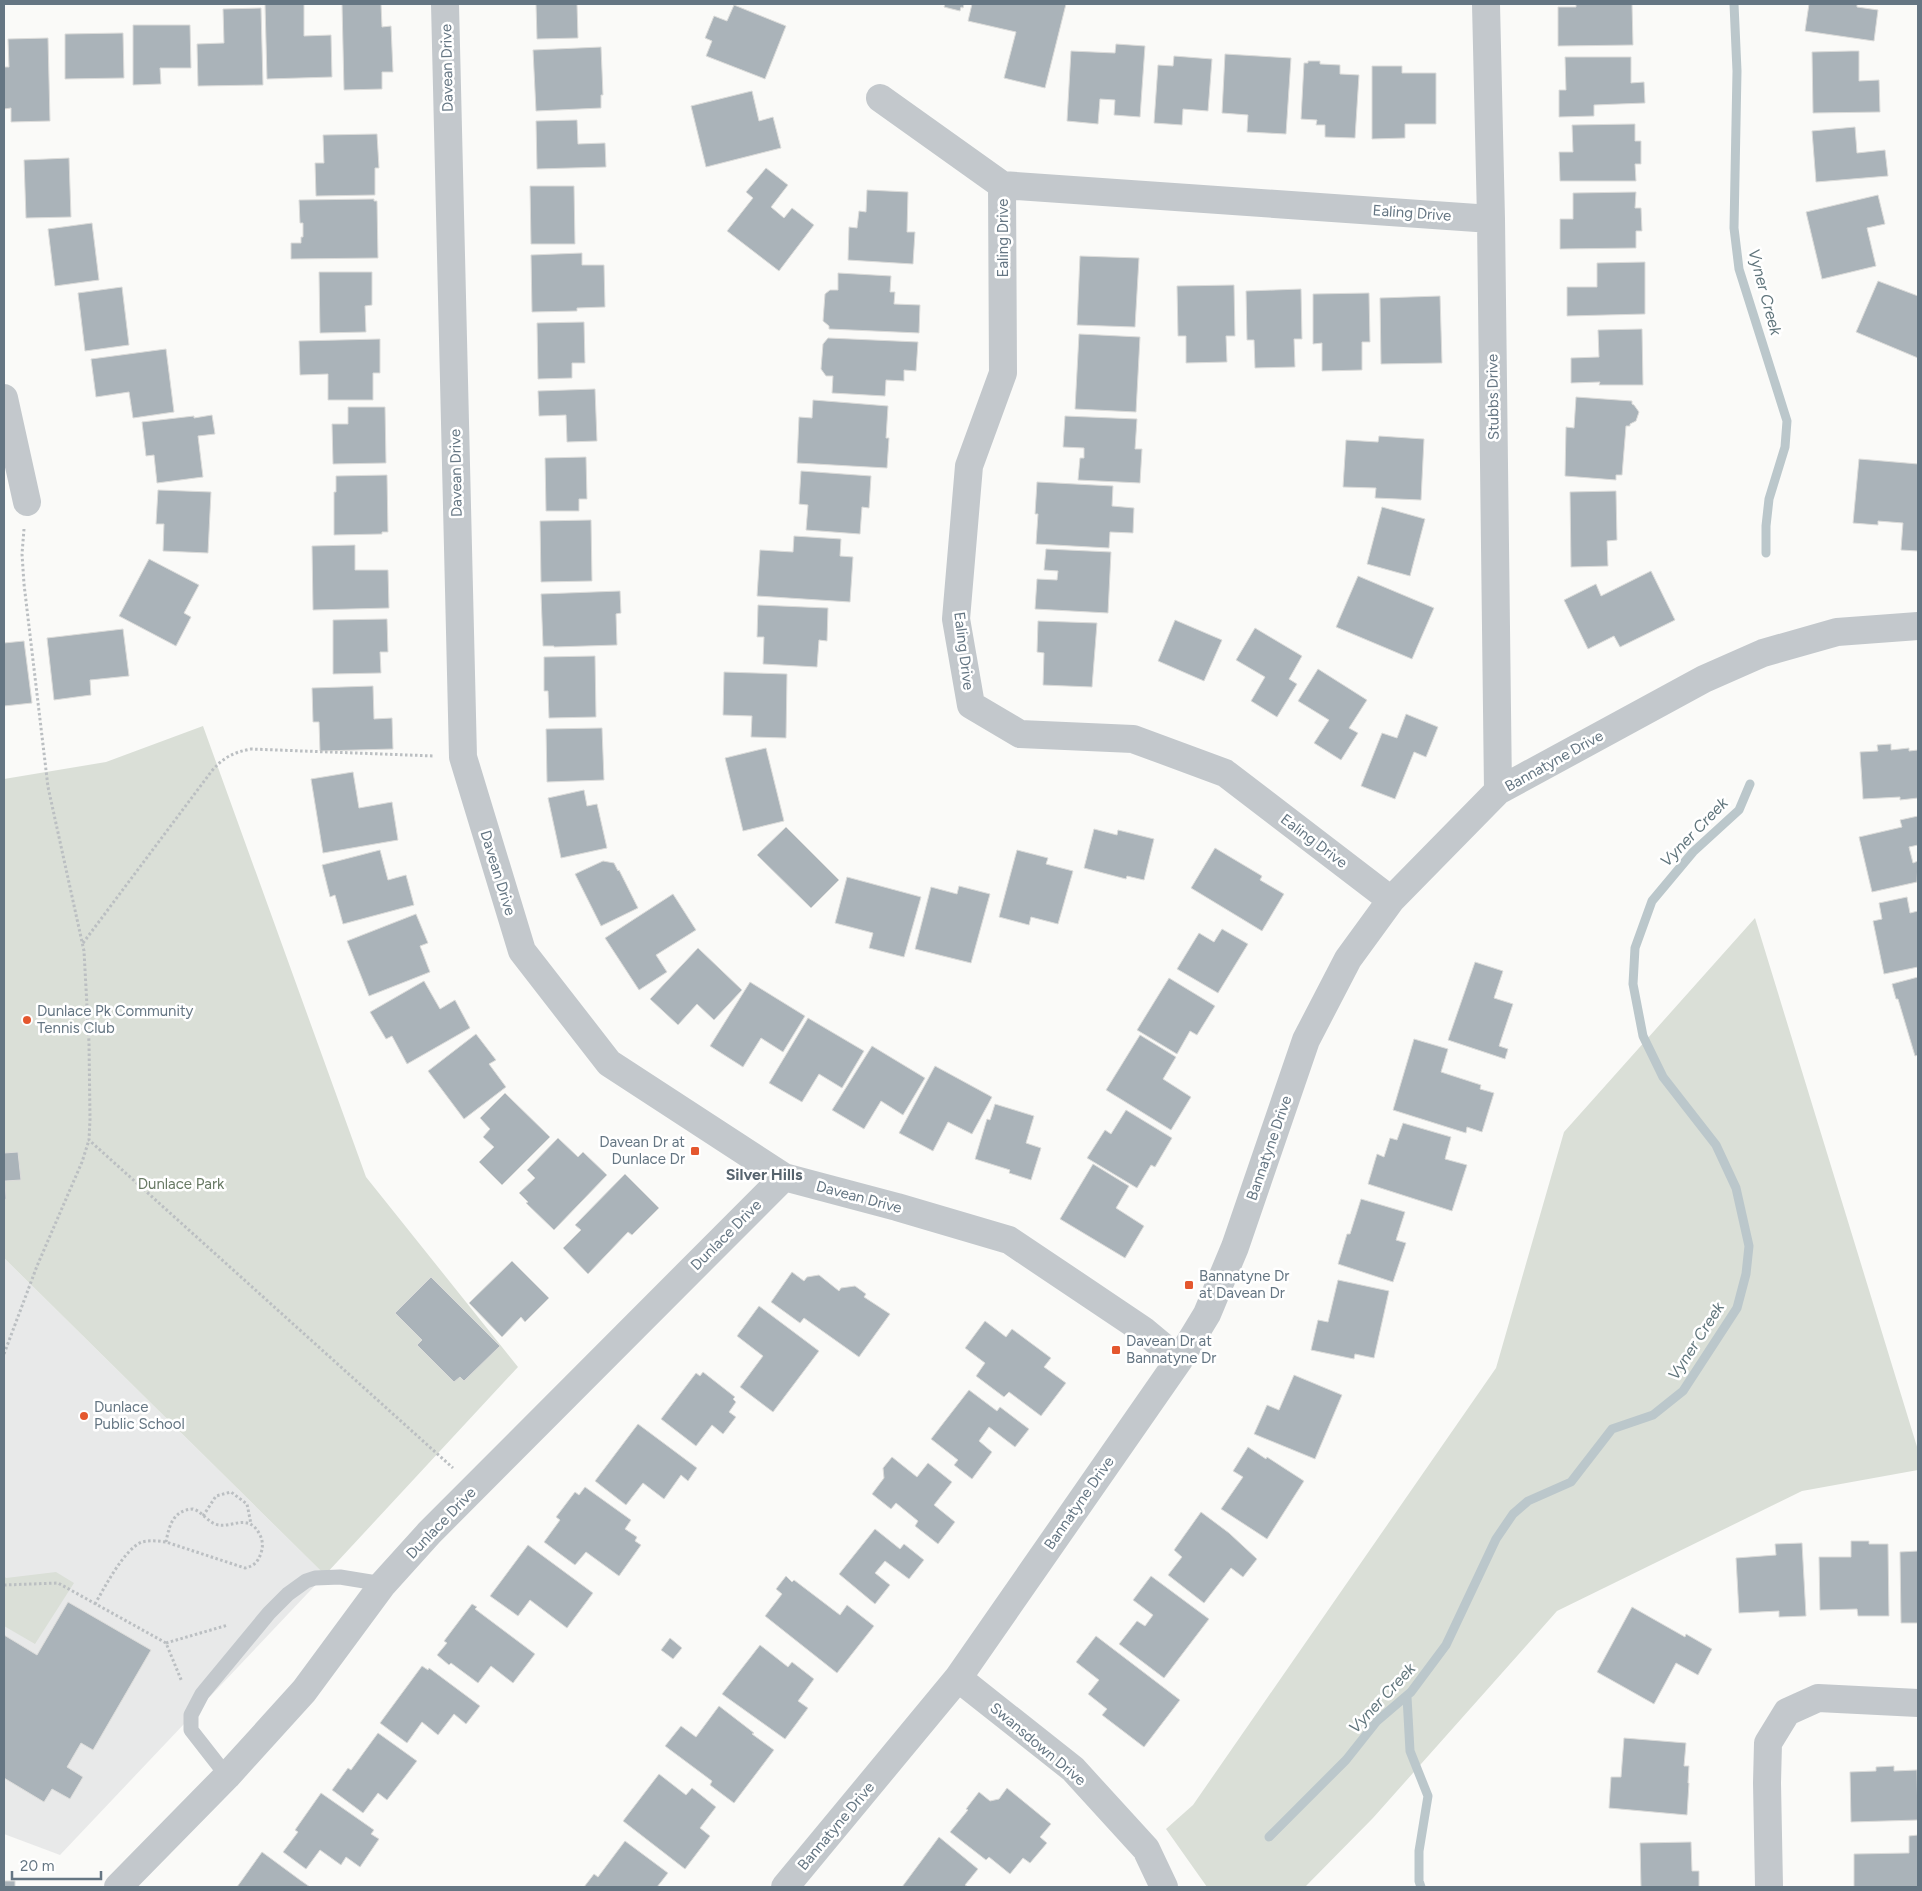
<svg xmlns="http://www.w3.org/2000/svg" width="1922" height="1891" font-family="Figtree,sans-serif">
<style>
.built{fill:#e8e9e9}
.green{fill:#dadfd7}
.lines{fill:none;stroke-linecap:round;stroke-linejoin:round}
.stream{stroke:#bbc7cb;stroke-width:9}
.building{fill:#aab3b9;stroke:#dcdcda}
.path{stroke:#bbbfc2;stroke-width:3;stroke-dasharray:2.5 2.5;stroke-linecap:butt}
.service{stroke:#c3c8cc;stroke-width:15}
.minor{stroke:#c3c8cc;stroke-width:28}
.poi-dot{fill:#e4572e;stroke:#fff;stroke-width:2}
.labels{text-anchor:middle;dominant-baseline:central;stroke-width:5;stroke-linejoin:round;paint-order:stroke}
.street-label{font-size:15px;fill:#657683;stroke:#fff}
.poi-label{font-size:15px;fill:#657683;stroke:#fff;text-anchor:start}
.park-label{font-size:15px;fill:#687a64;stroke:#fff}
.water-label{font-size:16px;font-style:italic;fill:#60757c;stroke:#fff}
.neighbourhood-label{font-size:16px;font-weight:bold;fill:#57646e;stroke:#fff}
</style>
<rect width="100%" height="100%" fill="#fafaf8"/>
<!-- built -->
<path class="built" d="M4 1258 325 1575 60 1855 4 1834Z"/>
<!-- green -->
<path class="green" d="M203 726 366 1177 518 1367 325 1575 4 1258V779L106 762Z
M1755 918 1918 1450V1470L1802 1491 1557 1611 1373 1818 1305 1887H1207L1166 1829 1193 1805 1496 1368 1564 1132Z
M56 1572 74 1583 35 1644 4 1626V1576L6 1578Z"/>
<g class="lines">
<!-- stream -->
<path class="stream" d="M1734 4 1737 71 1734 228 1739 269 1787 421 1785 447 1769 499 1766 526V553
M1407 1697 1410 1751 1428 1796 1419 1851V1881L1421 1887
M1269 1837 1346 1760 1377 1721 1411 1692 1446 1645 1496 1539 1513 1514 1528 1501 1571 1482 1612 1429 1653 1415 1683 1391 1737 1308 1746 1274 1749 1246 1736 1188 1716 1145 1663 1077 1643 1036 1633 984 1635 948 1652 901 1693 852 1739 810 1750 784"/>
</g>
<!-- building -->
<path class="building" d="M265 4H304V36L331 35 332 77 267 79Z
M342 4H381L382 27 391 26 393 72H382V89L344 90Z
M536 4H577L578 38 537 39Z
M945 4H964L963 8 961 7 960 11 944 7Z
M972 4H1066L1045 88 1004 78 1016 32 968 21Z
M1576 4H1632L1633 45 1558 46V7H1576Z
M1809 4H1857V7L1878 10 1874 41 1805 31Z
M734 5 786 26 765 79 706 56 712 41 705 38 714 16 727 21Z
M261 8 263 85 198 86 197 44 224 43 223 9Z
M133 25H190L191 68H160L161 84 133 85Z
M123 33 124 78 65 79V34Z
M48 38 50 121 11 122V108L4 109V67H9L8 39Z
M1116 44 1145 46 1140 117 1114 115 1115 100 1100 99 1098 124 1067 121 1071 51 1115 53Z
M601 47 603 95H601V108L536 111 533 50Z
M1851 51H1859V81L1879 80 1880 112 1813 113 1812 52Z
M1225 54 1291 58 1286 134 1247 132 1248 115 1222 113Z
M1174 56 1212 59 1208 111 1183 109 1182 125 1154 123 1158 65 1173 66Z
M1565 57H1631V83L1644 82 1645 103 1594 105V116L1559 117V90H1566Z
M1308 61H1320V64L1340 65V74L1359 75 1355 138 1325 137V125H1316L1317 120 1301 119 1304 63H1308Z
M1372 66H1402V73H1436V124H1405V138L1372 139Z
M752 91 759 121 773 117 781 148 706 167 691 106Z
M577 120 578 144 605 143 606 167 537 169 536 121Z
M1635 124V141H1641V164H1635L1636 181H1560L1559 152H1573L1572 125Z
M1855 127 1857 153 1885 150 1888 176 1816 182 1812 131Z
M377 134 379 168H375V195L316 196 315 163H324L323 135Z
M69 158 71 217 26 218 24 160Z
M766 168 788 185 771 207 784 218 792 208 814 225 779 271 727 231 753 198 746 192Z
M530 186H574L575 244H531Z
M867 190 908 192 907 232H915L913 264 848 260 849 227 857 228 859 211 866 212Z
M1636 192 1635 208H1641L1642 231H1636V248L1560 249V219H1573V193Z
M1878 195 1885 224 1867 228 1876 266 1822 279 1806 212Z
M374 199V201H377L378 258 291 259V243H301V237H303V223H300L299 200Z
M92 223 99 280 55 286 48 229Z
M582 253V265H604L605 307 577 308V311L532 312 531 255Z
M1080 256 1139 258 1135 327 1077 325Z
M1645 262V314L1567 316V287H1597V263Z
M319 272H372V305L365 306 366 332 320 333Z
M838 273 891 276 890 292H895L894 304 920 305 919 333 829 329V326L823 321 825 294 830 290H838Z
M1878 281 1918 296V295V358L1856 332Z
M1234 285 1235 336H1226L1227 362 1186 363V336H1178L1177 286Z
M122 287 129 345 85 351 78 293Z
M1301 289 1302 339H1294L1295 367 1255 368 1254 340H1247L1246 291Z
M1369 293 1370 342H1362V370L1322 371V343L1313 344V294Z
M1440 296 1442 363 1381 364 1380 298Z
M584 322 585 363H572V378L538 379 537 323Z
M1642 329 1643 385H1599L1600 382 1571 383V358L1599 357 1598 330Z
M1079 334 1140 337 1136 412 1075 409Z
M828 338 918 342 916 371 904 370V381L886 380 885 396 832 393 833 376H826L821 369 823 344Z
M380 339V373H373V400H328V374L300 375 299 341Z
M166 349 174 412 133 418 129 392 96 397 91 359Z
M595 389 597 441 567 442 566 415 539 416 538 391Z
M1576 397 1632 401V404L1634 405 1639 412 1636 421 1630 424V426H1626L1622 475H1616V480L1565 476 1566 427 1574 428Z
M813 400 888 406 886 438H889L887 468 797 463 799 417 812 418Z
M348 407H385L386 463 333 464 332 424H348Z
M212 415 215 434 198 436 203 477 157 483 154 455 146 456 142 422 194 416V418Z
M1065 416 1137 419 1135 449H1142L1140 483 1078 480 1080 458H1084V448L1063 447Z
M1379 436 1424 439 1421 500 1375 498 1376 488 1343 487 1346 440 1378 442Z
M586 457 587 499H579V511H546L545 458Z
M1859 459 1918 464V551L1901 550 1903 523 1878 521V525L1853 523Z
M801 471 871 476 869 508 862 507 860 534 806 530 808 505 799 504Z
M387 475 388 532H382V534L334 535V492H336V476Z
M1037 482 1113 486 1112 506 1134 508 1133 533 1110 532 1109 548 1036 544 1038 514H1035Z
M158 490 211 492 208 553 163 551 164 524H156Z
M1616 491 1617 540 1607 541 1608 566 1571 567 1570 492Z
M1382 507 1425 519 1410 576 1367 564Z
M591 520 592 581 541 582 540 521Z
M794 536 841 539 840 556 853 557 850 602 757 596 760 550 793 552Z
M355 545V570H388L389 608 313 610 312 546Z
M1046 549 1111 552 1108 613 1035 609 1037 579 1057 580 1058 571 1044 570Z
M149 559 199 585 184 613 191 617 176 646 119 616Z
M1651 571 1675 620 1620 647 1614 636 1588 649 1564 600 1596 584 1601 596Z
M1358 576 1434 608 1412 659 1336 627Z
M620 591 621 613 616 614 617 645 554 647V646H543L541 594Z
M758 605 828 608 827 641 819 640 817 667 763 664 764 637H757Z
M387 619 388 652H380L381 673 333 674V620Z
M1175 620 1222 640 1204 681 1158 661Z
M1038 621 1097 623 1092 687 1043 685 1044 653 1037 652Z
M1255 628 1302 656 1289 679 1297 684 1277 717 1251 701 1265 677 1236 660Z
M123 629 129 676 90 680 91 695 54 700 47 638Z
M24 641 32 703 4 706V643Z
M595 656 596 717 549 718 548 691H544V657Z
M1318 669 1367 700 1349 728 1358 733 1341 760 1314 743 1329 720 1298 701Z
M724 672 787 674 786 738 751 737 752 716 723 715Z
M373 686 374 719 392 718 393 749 320 751 319 722H313L312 688Z
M1406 714 1438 727 1426 757 1414 752 1395 799 1361 786 1382 733 1397 738Z
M602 728 604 780 547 782 546 729Z
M1891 744V750L1909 748V751L1918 750V798L1900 800V797L1863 799 1860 752 1878 751 1877 745Z
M766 748 784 821 743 831 725 758Z
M353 772 359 808 392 802 398 840 323 853 311 779Z
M584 790 587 806 597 804 607 848 561 858 548 798Z
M1918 816V845L1909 847 1913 863 1918 861 1917 882 1872 892 1859 837 1902 827 1900 820Z
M786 827 839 880 811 908 757 855Z
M1094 829 1117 835 1118 830 1154 839 1144 880 1127 876 1126 879 1084 868Z
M1215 848 1262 876 1260 880 1284 894 1262 931 1191 888Z
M380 850 388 880 406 875 414 905 343 924 335 895 330 897 322 865Z
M1017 850 1048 858 1046 864 1073 871 1058 924 1031 917 1029 925 999 917Z
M603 861 614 863 618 871 619 870 638 908 601 926 575 874Z
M847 877 921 897 904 957 869 948 873 933 835 923Z
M959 886 990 894 971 963 915 949 931 887 957 894Z
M673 894 696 930 656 955 667 972 639 990 605 938Z
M1907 897 1910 913 1918 911V967L1884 974 1873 921 1882 919 1879 903Z
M416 914 428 943 420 946 430 972 369 996 347 941Z
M1222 929 1248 944 1218 993 1177 969 1199 933 1214 942Z
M698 948 742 990 714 1020 697 1004 678 1025 650 999Z
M1475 962 1503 971 1494 998 1513 1004 1499 1046 1508 1049 1505 1059 1448 1040Z
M1918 977V1055L1915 1056 1898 999H1896L1892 984Z
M1169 978 1215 1006 1197 1035 1190 1031 1177 1054 1137 1030Z
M424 981 440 1009 455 1000 470 1028 407 1064 392 1036 386 1039 370 1012Z
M750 982 805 1016 783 1052 761 1038 743 1067 710 1046Z
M808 1018 864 1051 842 1088 819 1074 802 1102 769 1083Z
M476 1034 496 1060 489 1064 506 1087 464 1119 428 1071Z
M1140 1035 1176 1057 1163 1079 1191 1097 1171 1130 1106 1090Z
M1414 1039 1448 1049 1441 1072 1481 1085 1480 1089 1494 1093 1482 1132 1467 1127 1466 1133 1393 1110Z
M872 1046 925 1078 903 1115 881 1101 864 1129 832 1110Z
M935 1066 992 1097 972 1134 948 1122 933 1151 899 1133Z
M505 1093 550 1137 502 1185 479 1162 494 1147 483 1137 490 1129 480 1118Z
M995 1104 1034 1116 1026 1143 1041 1148 1031 1180 1009 1173 1010 1170 975 1159 987 1119 990 1120Z
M1126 1110 1172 1138 1155 1167 1151 1165 1137 1188 1087 1158 1105 1130 1111 1134Z
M1403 1123 1451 1137 1445 1159 1467 1165 1452 1211 1368 1184 1377 1154 1384 1157 1390 1138 1397 1140Z
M558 1138 578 1157 583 1152 607 1175 554 1230 526 1203 528 1202 519 1193 535 1178 527 1170Z
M18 1152 21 1180 5 1181 6 1199 4 1200V1153Z
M1093 1164 1129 1186 1116 1208 1144 1226 1125 1258 1060 1219Z
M625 1174 659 1208 632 1235 628 1232 588 1274 563 1248 581 1230 575 1225Z
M1361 1199 1405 1212 1396 1240 1406 1243 1393 1282 1338 1264 1347 1234H1350Z
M512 1261 549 1298 525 1322 521 1317 502 1337 469 1303Z
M792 1272 804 1281 807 1277 819 1275 839 1291 841 1288 855 1286 866 1294 864 1297 890 1314 859 1357 804 1318 800 1323 771 1302Z
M431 1277 500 1346 464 1381 460 1377 454 1382 417 1345 422 1340 395 1313Z
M1338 1280 1389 1291 1374 1358 1355 1354 1354 1359 1311 1350 1318 1320 1328 1322Z
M759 1306 819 1351 773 1412 740 1387 763 1356 737 1336Z
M985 1321 1006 1337 1012 1329 1051 1358 1044 1367 1066 1383 1041 1416 1009 1392 1004 1397 976 1376 985 1363 965 1348Z
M703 1372 735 1397 733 1399 736 1402 729 1412 736 1417 723 1434 712 1425 696 1446 661 1419 696 1373 700 1376Z
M1294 1375 1342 1395 1315 1459 1254 1434 1267 1405 1279 1410Z
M969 1390 997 1411 1000 1407 1029 1429 1015 1447 989 1427 979 1441 992 1452 972 1479 954 1465 958 1460 931 1439Z
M638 1424 697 1468 688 1481 681 1475 664 1499 643 1483 626 1505 595 1481Z
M1248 1447 1266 1459 1267 1457 1304 1481 1267 1539 1221 1509 1243 1477 1233 1471Z
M892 1457 917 1477 928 1463 952 1482 934 1505 955 1522 938 1544 915 1526 918 1521 896 1503 891 1509 872 1494 884 1478 883 1468Z
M585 1487 631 1520 625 1529 637 1537 635 1541 641 1545 619 1576 586 1552 575 1565 544 1542 560 1520 556 1517 575 1492 579 1495Z
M1201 1512 1229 1533 1257 1559 1243 1577 1231 1568 1204 1603 1168 1575 1182 1557 1174 1550Z
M875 1529 900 1549 904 1544 924 1560 909 1579 885 1561 875 1573 890 1585 875 1604 839 1574Z
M1851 1541H1869V1544H1888L1889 1616H1858L1857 1609 1820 1610 1819 1557H1851Z
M1802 1543 1806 1616 1779 1617V1611L1739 1613 1736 1558 1776 1555 1775 1544Z
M528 1545 593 1593 567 1628 530 1600 518 1616 490 1596Z
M1918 1551V1623H1901L1900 1552Z
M786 1576 792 1582 794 1580 840 1615 847 1605 874 1626 837 1673 765 1616 782 1594 776 1589Z
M1151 1576 1209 1619 1164 1678 1119 1644 1137 1621 1145 1626 1153 1615 1133 1600Z
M68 1602 151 1650 93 1750 81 1743 67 1767 83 1777 70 1799 52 1789 44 1802 4 1778V1635L37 1655Z
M472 1604 477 1607 475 1609 535 1654 513 1683 491 1666 478 1683 451 1663 449 1665 437 1655 447 1643 444 1641Z
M1632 1607 1685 1637 1686 1634 1712 1649 1698 1675 1676 1663 1654 1704 1597 1672Z
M1096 1636 1180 1700 1144 1747 1102 1715 1107 1709 1088 1694 1099 1680 1076 1662Z
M670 1638 682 1648 673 1659 661 1650Z
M760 1645 788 1667 792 1662 814 1679 798 1701 808 1708 785 1739 722 1694Z
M422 1666 428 1670 429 1668 480 1706 466 1724 454 1714 438 1735 422 1722 407 1743 380 1723Z
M719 1706 754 1733 752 1734 774 1750 734 1803 710 1785 712 1781 665 1746 681 1726 696 1737Z
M378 1733 417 1761 387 1800 378 1793 363 1813 332 1790 348 1768 351 1770Z
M1624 1738 1686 1743 1684 1766H1689L1688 1783H1689L1687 1815 1609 1808 1611 1777H1621Z
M1894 1766V1771L1917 1770 1918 1820 1851 1822 1850 1772 1876 1771V1767Z
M659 1774 686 1795 692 1788 716 1807 700 1828 710 1836 685 1869 623 1821Z
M1007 1788 1051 1824 1040 1837 1047 1843 1030 1863 1023 1858 1010 1874 989 1857 986 1860 950 1832 968 1810 966 1809 979 1792 990 1801 999 1799Z
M321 1793 374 1830 371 1834 379 1839 360 1867 346 1857 341 1865 320 1850 306 1869 283 1852 298 1832 295 1830Z
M1918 1835V1887H1854V1854L1909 1853V1836Z
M939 1837 978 1869 965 1885 968 1887H902Z
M625 1841 668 1873 657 1887H584L594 1874 598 1877Z
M1691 1842 1692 1871H1699V1887H1641L1640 1843Z
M262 1852 300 1880 310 1887H237Z
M4 1881H15V1887H4Z"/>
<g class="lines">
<!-- path -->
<path class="path" d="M24 529 22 554 24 584 48 787 84 951 89 1043 90 1119 89 1140 453 1468
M83 943 211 772C222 758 234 752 251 749L434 756
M4 1354 37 1266 82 1162 89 1140
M203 1516 216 1496 231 1492 247 1504 251 1524
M4 1585 58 1583 166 1643 182 1682
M95 1604C105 1587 124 1549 142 1542 150 1540 158 1541 166 1542L245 1568C254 1566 258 1562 261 1553 263 1547 263 1541 260 1535 248 1511 231 1530 215 1524 206 1520 201 1511 193 1509 173 1510 169 1526 166 1542
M166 1643 228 1625"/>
<!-- service -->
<path class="service" d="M227 1776 191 1730V1715L202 1694 269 1613 288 1594 306 1581 315 1578 340 1577 383 1584"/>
<!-- minor -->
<path class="minor" d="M445 4 463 757 522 951 609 1063 784 1177 897 1207 1009 1240 1143 1330 1179 1360
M1486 4 1491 219 1498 791
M880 98 1002 185
M4 398 27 502
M1391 900 1225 773 1133 739 1020 734 971 705 956 619 969 466 1003 373 1002 185 1491 219
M958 1678 1073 1769 1146 1849 1164 1887
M118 1887 227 1776 304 1691 383 1584 429 1533 784 1177
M785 1887 958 1678 1179 1360 1207 1314 1235 1247 1306 1040 1348 959 1391 900 1498 791 1704 679 1763 653 1837 632 1918 626
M1769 1887 1767 1783 1768 1743 1787 1712 1818 1698 1918 1703"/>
</g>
<!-- markers -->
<g class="poi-dot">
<circle cx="27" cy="1020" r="5"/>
<rect x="690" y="1146" width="10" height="10" rx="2.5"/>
<rect x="1184" y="1280" width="10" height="10" rx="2.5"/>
<rect x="1111" y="1345" width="10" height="10" rx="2.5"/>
<circle cx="84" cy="1416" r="5"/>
</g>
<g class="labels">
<!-- street labels -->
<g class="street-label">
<text transform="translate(447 68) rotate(-91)">Davean Drive</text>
<text transform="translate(1412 213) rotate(4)">Ealing Drive</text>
<text transform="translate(1003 238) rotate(-90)">Ealing Drive</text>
<text transform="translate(1493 397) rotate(-91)">Stubbs Drive</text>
<text transform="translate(456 473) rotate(-91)">Davean Drive</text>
<text transform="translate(964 651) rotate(83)">Ealing Drive</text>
<text transform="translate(1554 761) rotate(-29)">Bannatyne Drive</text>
<text transform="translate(1314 841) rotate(37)">Ealing Drive</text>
<text transform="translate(498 873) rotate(73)">Davean Drive</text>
<text transform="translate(1269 1148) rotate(-71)">Bannatyne Drive</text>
<text transform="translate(859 1197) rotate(15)">Davean Drive</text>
<text transform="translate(726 1235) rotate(-45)">Dunlace Drive</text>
<text transform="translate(1079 1503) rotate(-55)">Bannatyne Drive</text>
<text transform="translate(441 1523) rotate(-46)">Dunlace Drive</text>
<text transform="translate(1038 1744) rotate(40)">Swansdown Drive</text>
<text transform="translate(836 1826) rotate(-50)">Bannatyne Drive</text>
</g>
<!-- poi labels -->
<g class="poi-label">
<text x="37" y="1011">Dunlace Pk Community<tspan x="37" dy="17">Tennis Club</tspan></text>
<text x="685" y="1142" text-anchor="end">Davean Dr at<tspan x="685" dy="17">Dunlace Dr</tspan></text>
<text x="1199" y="1276">Bannatyne Dr<tspan x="1199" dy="17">at Davean Dr</tspan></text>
<text x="1126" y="1341">Davean Dr at<tspan x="1126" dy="17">Bannatyne Dr</tspan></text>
<text x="94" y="1407">Dunlace<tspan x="94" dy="17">Public School</tspan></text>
</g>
<!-- park labels -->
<g class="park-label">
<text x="181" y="1184">Dunlace Park</text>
</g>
<!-- water labels -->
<g class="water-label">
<text transform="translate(1765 292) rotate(75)">Vyner Creek</text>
<text transform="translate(1694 832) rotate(-46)">Vyner Creek</text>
<text transform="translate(1696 1341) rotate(-57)">Vyner Creek</text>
<text transform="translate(1382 1698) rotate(-47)">Vyner Creek</text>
</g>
<!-- neighbourhood labels -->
<g class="neighbourhood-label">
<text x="764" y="1174">Silver Hills</text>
</g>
</g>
<!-- border -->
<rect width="1922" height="1891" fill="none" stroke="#657683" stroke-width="10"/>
<!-- scale -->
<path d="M12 1871v8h89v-8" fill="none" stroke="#657683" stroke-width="2.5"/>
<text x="20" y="1871" font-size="15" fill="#657683" stroke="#ffffff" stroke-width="4" paint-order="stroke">20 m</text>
</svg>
